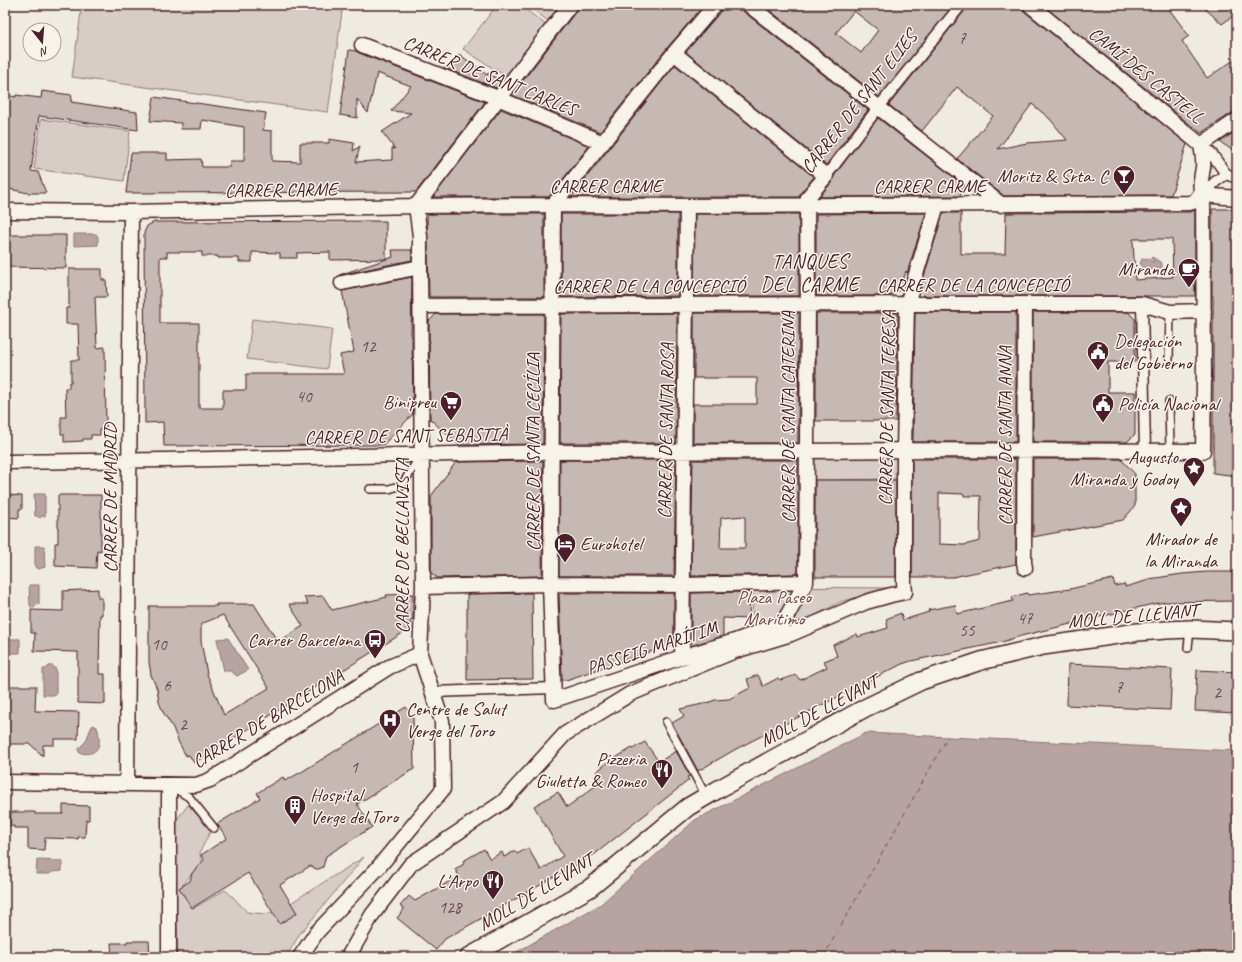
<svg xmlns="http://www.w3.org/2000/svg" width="1242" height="962" font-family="Caveat,sans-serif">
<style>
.green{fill:#d8cdc6;stroke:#917678}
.water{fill:#b7a4a2;stroke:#8b6f72}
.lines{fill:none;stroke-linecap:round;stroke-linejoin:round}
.ferry{stroke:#704e55;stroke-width:1;stroke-dasharray:5 4;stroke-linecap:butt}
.building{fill:#c6b8b3;stroke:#4a1f2b;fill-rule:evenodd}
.service-casing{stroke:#4a1f2b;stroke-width:10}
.pedestrian-casing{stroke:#4a1f2b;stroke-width:13}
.minor-casing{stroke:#4a1f2b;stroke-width:17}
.tertiary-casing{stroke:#4a1f2b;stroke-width:20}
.service{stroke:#f7f3e8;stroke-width:7}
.pedestrian{stroke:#f7f3e8;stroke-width:10}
.minor{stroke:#f7f3e8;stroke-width:14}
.tertiary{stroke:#f7f3e8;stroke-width:17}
.labels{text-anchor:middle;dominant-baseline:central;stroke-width:3;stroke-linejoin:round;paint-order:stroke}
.number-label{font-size:17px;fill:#69454d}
.street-label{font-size:19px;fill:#4a1f2b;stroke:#f7f3e8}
.poi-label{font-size:19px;fill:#4a1f2b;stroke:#f7f3e8;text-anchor:end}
.park-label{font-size:19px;fill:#6e4a52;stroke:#f7f3e8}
.neighbourhood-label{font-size:20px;letter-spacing:1px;fill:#4a1f2b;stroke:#f7f3e8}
</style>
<rect width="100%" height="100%" fill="#f0ebe0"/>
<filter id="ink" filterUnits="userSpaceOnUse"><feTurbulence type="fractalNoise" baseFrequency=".025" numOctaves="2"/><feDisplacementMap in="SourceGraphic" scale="8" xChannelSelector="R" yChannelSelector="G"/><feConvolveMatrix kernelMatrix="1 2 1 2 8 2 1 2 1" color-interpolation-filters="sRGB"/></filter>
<g filter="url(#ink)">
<!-- green -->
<path class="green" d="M82 5H343L328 112 72 77Z
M497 5H520L546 25 505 76 463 49Z
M527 5H560L548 21Z
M41 119 130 131 124 181 34 169Z
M252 319 332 329 327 369 247 359Z
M904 454 897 479 810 480 807 455Z
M754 587 892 588 840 602 801 623 750 639Z
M188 805 211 830 200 852 201 862 182 886 194 908 225 890 233 897 247 912 265 914 278 911 364 857 299 935 286 957H178L174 823Z"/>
<!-- water -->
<path class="water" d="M74 234H96L98 237V245L74 246Z
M1152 257 1162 263V267C1158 270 1148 270 1143 269L1140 264 1142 259 1148 258 1153 262 1154 261 1151 258Z
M34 494H45V516H42L40 518 37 516H35Z
M35 546H44L45 567 38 569 35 567Z
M29 585H39V604L36 605 34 608 31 607 30 605Z
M228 638 248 670 237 676 231 671H224L217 639Z
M5 639H20V653H5Z
M49 666H53L55 669H56V695H43V669H46Z
M93 725 97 727C102 742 100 757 80 753L78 750 79 748 86 741 91 728Z
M866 733 1237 751V957H508L601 904 695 820Z
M37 860 62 861V871L52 872 49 874H36Z"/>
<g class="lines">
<!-- ferry -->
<path class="ferry" d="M823 957 948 737"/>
</g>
<!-- building -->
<path class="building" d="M578 5H704L667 48 600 132 512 95 577 10Z
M723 5H741V8L744 12 868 110 826 165 686 52 721 11Z
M763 5H953L879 97ZM854 11 878 30 861 53 836 33Z
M967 5H1022V8L1025 12 1187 144 1171 195 1004 196 957 159 993 116 957 87 922 131 889 105 966 9ZM1032 104 1050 119 1067 140 1027 143 998 149Z
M1043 5H1166L1189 36 1182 41 1207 78 1237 58V112L1232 113 1201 133 1193 126V127Z
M1201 5H1237V13L1222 24Z
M349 50 356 51 359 53 485 102 416 192 126 193 131 153H167V160L201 159 202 167H230V161H244V127L202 120 201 129H181V123L150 121 154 97 266 113 263 130 272 131V161L300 162V143H329V139L354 143 353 151 360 146 356 162 392 160V148L395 149 382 132 411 113 391 111 411 86 377 73 368 113 357 99V118L340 115Z
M459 54 487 75 488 73 501 81 496 88 447 69Z
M675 65 814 177 802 191 799 197H571Z
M42 91 72 95 71 102 137 112 138 130 39 116 31 171 38 172 46 193H28L5 188V95L16 97V95L41 98Z
M501 109 589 146 549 197H433Z
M878 118 965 186 960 196 819 197 832 182 834 176Z
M1237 130V153L1220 142Z
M1212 209H1237V476L1213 473V296H1212Z
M1195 210V296H924L920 290 943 213H961V254H1005L1006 213 1190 212ZM1133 239H1172L1173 277 1135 280Z
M926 213 907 273 906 271 900 290 890 296H816V214Z
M427 214H544V297H432L429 296Z
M561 214H678V296L561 297Z
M695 214H799V296H694Z
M386 221V259L330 260V252L297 253V258H280V253L252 252V262H239V258H218V256H202V252H167V257H160V323H199V408H223V390H246V374H344L340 355 354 352 342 291 412 277 411 337 412 336 413 414 383 445 164 446 163 422 145 423 144 233 147 226 154 222Z
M5 235H66V268L5 267Z
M392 250H412V260L339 275 393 257Z
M69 269H102V280H106L107 297H95L97 348 105 347 106 429H100V435H91V439H83V441L64 442V434H61V417H66L65 388H69V382H71V360H79L78 324H66V308H69Z
M915 312H1016V442H913Z
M1033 312H1128L1135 319V362H1108V392H1135V434L1127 442H1033Z
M677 313 676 443H560L561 314Z
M694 313H799L798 443H693V404H757V378H694Z
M816 313H898L896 421H816Z
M436 314H544L543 444 459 445 430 419 429 321Z
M912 459H1016V564L953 577H912ZM939 493 964 494V496H981L980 541 964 545 939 544Z
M1033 459H1121L1135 474V506L1123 520 1033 537Z
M560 460H676L674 576H559Z
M693 460H798V572L795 574 691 576ZM745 516V548H720L721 518Z
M543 461 542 576 438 578 433 575 431 572V496L456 462Z
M815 480H896V577H815Z
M9 495 22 496V509H19V518L5 517V502H9Z
M58 495H101V551L97 550 96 568 55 566V543H58Z
M1207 572H1237V601L1166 602 1153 604 1021 636 1002 642 911 661 902 664 736 749 698 771 672 723 684 716 680 709 707 703 715 700 729 699 750 688 747 679 758 675 763 686 778 678 780 680 796 675 800 680 827 667 824 661 837 656 833 645 857 634 858 637 888 628 886 619 901 613 903 620 929 612 928 610 955 605 957 614 1013 601 1012 597 1027 593 1028 595 1070 589 1113 579 1115 586 1125 584V587L1149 580V579L1182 574Z
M98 589V598H102V615H100L99 674H105V704L78 703V652L34 651 35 633H31V610L63 611V591Z
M750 592 749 619 723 618V636L691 646V593Z
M532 593 533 679 467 680V594Z
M560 593H674V644L566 680H562L559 595Z
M413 594V618L406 631 194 763 189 755 186 756 179 743 173 728 163 712 159 702 157 689 151 675 149 662V606H217L216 604H254L278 642 303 626 289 604H308L304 597 323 596 332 610 387 597 386 595ZM223 615 269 688 224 715 207 674 201 641V624Z
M1068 664 1172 669 1170 710 1067 705Z
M1197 670 1237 672V713L1195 711Z
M5 686H36L35 711 79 712 78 739H54V745H43V756L30 744H6Z
M406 707 413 718 414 769 357 804 372 827 326 856 323 867 319 869H316L310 866 280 885 297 913 280 924 248 873 192 908 179 888 190 881 192 873 204 860 201 855 227 838 217 824 260 798 257 793 283 777 285 781 303 771Z
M645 742 659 762 676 751 690 776 687 777 689 780 595 854 445 939 436 950 397 918 404 909 400 906 409 896 415 901 459 876 455 869 464 864 463 861 484 849 490 859 502 852 504 857 515 851 517 854 528 848 541 870 563 856 534 806 558 792 567 807 602 781 596 772 607 763 632 748V749Z
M63 805 89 806V820H86L85 837H78V839L45 838 44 850 28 849V828H14V826H10L11 812H35V814H63Z
M127 941H149L150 957H112L111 943H127Z"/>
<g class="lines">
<!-- service casing -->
<g class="service-casing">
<path id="service" d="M1169 360 1170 312
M1169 401 1170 451
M370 489H389L402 485 419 458
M1188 648 1190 629
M666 722 706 796
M172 787 189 797 214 828"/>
</g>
<!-- pedestrian casing -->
<g class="pedestrian-casing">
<path id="pedestrian" d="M1201 145 1211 153 1226 174 1237 178
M826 176 878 108 961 5
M1203 195 1215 182 1226 174
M1142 304 1145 451
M432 692 553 688"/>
</g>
<!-- minor casing -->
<g class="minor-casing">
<path id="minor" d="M749 5 1002 205
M1030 5 1201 145
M362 45 498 98 603 143
M674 53 826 176 808 197 807 205 808 304 806 582 783 623 735 641 682 657 554 700 550 584 551 575 553 205 674 53 715 5
M1201 145C1202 152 1204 160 1203 167 1202 177 1198 186 1203 195L1237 198
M1201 145 1237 120
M5 211 131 212 416 206 553 205 687 206 1190 203 1195 201 1201 193
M342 283 420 267
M1025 304 1024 562 1025 568
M420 306 907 304H1142L1170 312 1204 311
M5 462 164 460 551 452 807 451 904 450 1203 451 1204 380 1203 195
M423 587 550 584 683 585 806 582
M905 592 904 582V450L907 304 937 205
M682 657 687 206
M5 782 196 785 210 780 389 667 420 654
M127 784 131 212
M169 785V957
M300 957 317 932 377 869 443 789 442 721 420 654 423 587 420 267V236L416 206 570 5
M348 957 372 915 411 864 503 802 565 734 630 694 735 651 791 634 866 602 891 595 905 592"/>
</g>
<!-- tertiary casing -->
<g class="tertiary-casing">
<path id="tertiary" d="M469 957 590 888 688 807 717 790 865 708 921 681 981 661 1043 646 1138 632 1166 630 1190 629 1237 631"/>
</g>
<!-- service -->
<use href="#service" class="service"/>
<!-- pedestrian -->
<use href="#pedestrian" class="pedestrian"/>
<!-- minor -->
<use href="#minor" class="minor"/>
<!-- tertiary -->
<use href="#tertiary" class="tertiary"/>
</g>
</g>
<!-- icons -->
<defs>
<g id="bar-pin" transform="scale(1.15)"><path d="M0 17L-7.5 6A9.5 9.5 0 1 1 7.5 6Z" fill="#4a1f2b" stroke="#f7f3e8"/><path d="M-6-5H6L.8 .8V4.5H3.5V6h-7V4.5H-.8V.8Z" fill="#fff"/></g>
<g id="cafe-pin" transform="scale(1.15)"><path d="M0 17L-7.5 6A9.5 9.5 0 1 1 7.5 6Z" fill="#4a1f2b" stroke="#f7f3e8"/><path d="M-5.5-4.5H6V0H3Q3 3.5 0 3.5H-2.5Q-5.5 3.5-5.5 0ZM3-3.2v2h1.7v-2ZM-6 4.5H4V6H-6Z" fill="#fff"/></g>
<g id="civic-pin" transform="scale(1.15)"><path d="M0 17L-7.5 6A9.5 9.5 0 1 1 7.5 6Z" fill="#4a1f2b" stroke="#f7f3e8"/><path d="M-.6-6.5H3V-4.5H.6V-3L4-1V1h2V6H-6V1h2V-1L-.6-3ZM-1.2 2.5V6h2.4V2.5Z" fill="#fff"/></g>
<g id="supermarket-pin" transform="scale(1.15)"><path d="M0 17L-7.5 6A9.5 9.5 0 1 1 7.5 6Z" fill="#4a1f2b" stroke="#f7f3e8"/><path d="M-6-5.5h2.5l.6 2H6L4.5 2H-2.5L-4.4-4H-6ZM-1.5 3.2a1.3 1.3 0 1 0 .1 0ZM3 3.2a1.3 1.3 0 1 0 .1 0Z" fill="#fff"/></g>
<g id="sight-pin" transform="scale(1.15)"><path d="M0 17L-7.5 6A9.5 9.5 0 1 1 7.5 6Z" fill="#4a1f2b" stroke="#f7f3e8"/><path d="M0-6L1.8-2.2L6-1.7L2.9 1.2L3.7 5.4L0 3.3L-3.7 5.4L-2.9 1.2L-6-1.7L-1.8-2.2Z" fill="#fff"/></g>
<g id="hotel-pin" transform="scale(1.15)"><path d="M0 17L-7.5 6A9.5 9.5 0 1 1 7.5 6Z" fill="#4a1f2b" stroke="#f7f3e8"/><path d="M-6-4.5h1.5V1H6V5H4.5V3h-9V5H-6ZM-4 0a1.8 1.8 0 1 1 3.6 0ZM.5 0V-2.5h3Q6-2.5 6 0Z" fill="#fff"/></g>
<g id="bus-pin" transform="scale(1.15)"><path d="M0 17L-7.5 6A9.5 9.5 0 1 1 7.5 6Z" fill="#4a1f2b" stroke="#f7f3e8"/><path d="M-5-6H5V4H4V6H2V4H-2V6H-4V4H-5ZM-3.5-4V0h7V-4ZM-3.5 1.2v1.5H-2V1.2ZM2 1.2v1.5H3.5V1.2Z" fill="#fff"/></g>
<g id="hospital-pin" transform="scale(1.15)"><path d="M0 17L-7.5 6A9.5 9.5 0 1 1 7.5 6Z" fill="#4a1f2b" stroke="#f7f3e8"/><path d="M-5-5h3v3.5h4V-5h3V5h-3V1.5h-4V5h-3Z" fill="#fff"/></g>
<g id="restaurant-pin" transform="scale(1.15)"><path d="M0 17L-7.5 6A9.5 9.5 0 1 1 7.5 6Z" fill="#4a1f2b" stroke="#f7f3e8"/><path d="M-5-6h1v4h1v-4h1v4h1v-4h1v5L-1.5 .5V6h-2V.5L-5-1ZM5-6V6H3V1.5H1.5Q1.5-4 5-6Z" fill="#fff"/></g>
<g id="building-pin" transform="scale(1.15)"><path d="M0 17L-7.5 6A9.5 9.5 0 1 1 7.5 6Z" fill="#4a1f2b" stroke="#f7f3e8"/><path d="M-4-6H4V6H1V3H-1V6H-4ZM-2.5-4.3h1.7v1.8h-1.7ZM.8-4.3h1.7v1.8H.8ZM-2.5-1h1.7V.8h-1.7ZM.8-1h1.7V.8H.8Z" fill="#fff"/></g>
</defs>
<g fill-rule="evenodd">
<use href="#bar-pin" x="1124" y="176"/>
<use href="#cafe-pin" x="1189" y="269"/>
<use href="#civic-pin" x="1098" y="352"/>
<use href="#supermarket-pin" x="451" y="402"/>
<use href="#civic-pin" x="1103" y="404"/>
<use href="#sight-pin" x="1194" y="468"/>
<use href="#sight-pin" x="1181" y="508"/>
<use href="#hotel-pin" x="565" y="544"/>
<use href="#bus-pin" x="375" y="640"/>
<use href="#hospital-pin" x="390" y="720"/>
<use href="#restaurant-pin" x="662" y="770"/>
<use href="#building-pin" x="295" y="806"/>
<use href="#restaurant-pin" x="493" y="881"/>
</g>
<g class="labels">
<!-- number labels -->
<g class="number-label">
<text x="962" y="38">7</text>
<text x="368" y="346">12</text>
<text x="304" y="396">40</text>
<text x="1025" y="618">47</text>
<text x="967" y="630">55</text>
<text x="159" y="644">10</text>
<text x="167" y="685">6</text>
<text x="1119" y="687">7</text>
<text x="1217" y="692">2</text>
<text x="183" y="724">2</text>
<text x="354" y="767">1</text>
<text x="450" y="907">128</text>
</g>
<!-- street labels -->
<g class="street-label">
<text transform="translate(1146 75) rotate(39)">CAMÍ DES CASTELL</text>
<text transform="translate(490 76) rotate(22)">CARRER DE SANT CARLES</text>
<text transform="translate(859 102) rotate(-52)">CARRER DE SANT ELIES</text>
<text x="606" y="186">CARRER CARME</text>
<text x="930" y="186">CARRER CARME</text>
<text transform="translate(281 190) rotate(-1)">CARRER CARME</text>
<text x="973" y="285">CARRER DE LA CONCEPCIÓ</text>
<text x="649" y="286">CARRER DE LA CONCEPCIÓ</text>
<text transform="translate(887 408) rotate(-89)">CARRER DE SANTA TERESA</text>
<text transform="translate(788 417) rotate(-90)">CARRER DE SANTA CATERINA</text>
<text transform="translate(666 431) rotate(-89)">CARRER DE SANTA ROSA</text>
<text transform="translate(406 436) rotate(-1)">CARRER DE SANT SEBASTIÀ</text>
<text transform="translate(1005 436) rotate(-90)">CARRER DE SANTA ANNA</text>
<text transform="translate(533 452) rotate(-90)">CARRER DE SANTA CECÍLIA</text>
<text transform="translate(110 498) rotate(-90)">CARRER DE MADRID</text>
<text transform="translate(402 546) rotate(-90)">CARRER DE BELLAVISTA</text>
<text transform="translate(1133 616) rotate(-5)">MOLL DE LLEVANT</text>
<text transform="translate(652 648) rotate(-18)">PASSEIG MARÍTIM</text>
<text transform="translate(819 711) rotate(-28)">MOLL DE LLEVANT</text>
<text transform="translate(268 719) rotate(-31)">CARRER DE BARCELONA</text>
<text transform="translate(536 892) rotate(-31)">MOLL DE LLEVANT</text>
</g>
<!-- poi labels -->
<g class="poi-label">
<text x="1108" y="176">Moritz &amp; Srta. C</text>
<text x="1174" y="269">Miranda</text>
<text x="1114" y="341" text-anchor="start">Delegación<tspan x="1114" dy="22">del Gobierno</tspan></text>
<text x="436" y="402">Binipreu</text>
<text x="1118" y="404" text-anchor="start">Policía Nacional</text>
<text x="1178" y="457">Augusto<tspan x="1178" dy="22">Miranda y Godoy</tspan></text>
<text x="1181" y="539" text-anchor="middle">Mirador de<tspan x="1181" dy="22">la Miranda</tspan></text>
<text x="580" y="544" text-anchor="start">Eurohotel</text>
<text x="360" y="640">Carrer Barcelona</text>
<text x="406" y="709" text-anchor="start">Centre de Salut<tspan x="406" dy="22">Verge del Toro</tspan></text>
<text x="646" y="759">Pizzeria<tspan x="646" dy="22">Giuletta &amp; Romeo</tspan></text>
<text x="310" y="795" text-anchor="start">Hospital<tspan x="310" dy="22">Verge del Toro</tspan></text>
<text x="478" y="881">L'Arpo</text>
</g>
<!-- park labels -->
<g class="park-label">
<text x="774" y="597">Plaza Paseo<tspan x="774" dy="22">Marítimo</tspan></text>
</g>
<!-- neighbourhood labels -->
<g class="neighbourhood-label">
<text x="810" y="261">TANQUES<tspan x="810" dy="23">DEL CARME</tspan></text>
</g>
</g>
<!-- margin -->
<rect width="1242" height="962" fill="none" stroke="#f7f3e8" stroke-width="20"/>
<rect x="10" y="10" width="1222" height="942" fill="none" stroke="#4a1f2b" stroke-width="1.5" filter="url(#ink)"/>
<!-- north arrow -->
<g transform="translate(42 42) rotate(163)"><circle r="19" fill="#f7f3e8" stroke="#b29e9c"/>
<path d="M0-3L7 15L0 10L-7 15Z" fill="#4a1f2b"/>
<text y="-6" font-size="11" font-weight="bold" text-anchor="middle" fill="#4a1f2b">N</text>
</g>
</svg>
